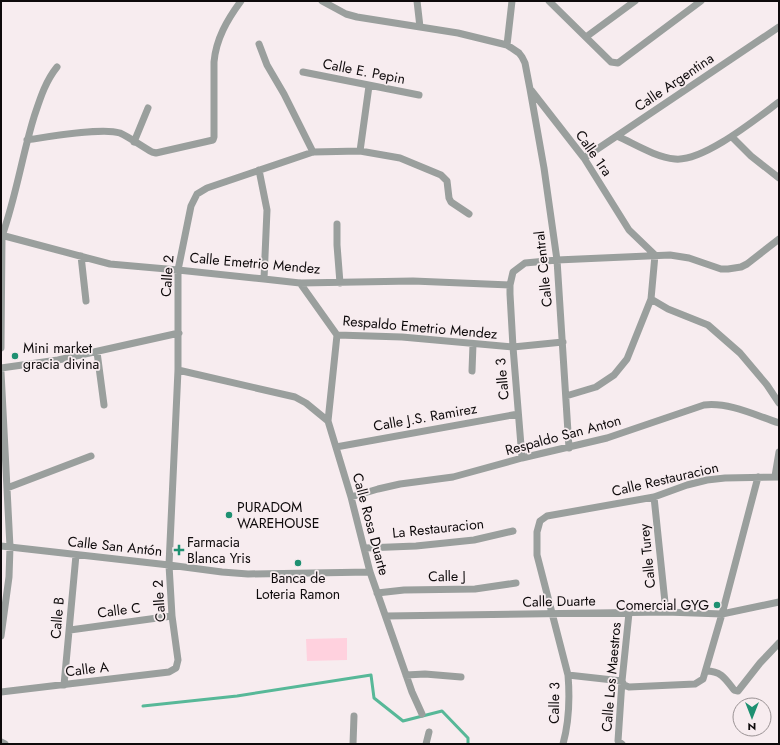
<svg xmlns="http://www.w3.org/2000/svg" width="780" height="745" font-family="Jost,sans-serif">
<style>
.grass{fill:#ffd1de}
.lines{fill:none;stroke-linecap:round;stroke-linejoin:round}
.stream{stroke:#57b898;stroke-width:3}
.street{stroke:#9a9f9d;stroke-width:7}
.poi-dot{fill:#1e9071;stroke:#f7ecef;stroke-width:1.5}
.labels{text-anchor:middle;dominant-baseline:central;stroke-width:3.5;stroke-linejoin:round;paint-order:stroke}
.street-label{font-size:14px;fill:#0e0a0b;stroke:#f7ecef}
.poi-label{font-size:14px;fill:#0e0a0b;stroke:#f7ecef;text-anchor:start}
</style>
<rect width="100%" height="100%" fill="#f7ecef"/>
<!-- grass -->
<path class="grass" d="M347 638V660L307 661 306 639Z"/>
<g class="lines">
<!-- stream -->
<path class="stream" d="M143 706 237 696 371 675 374 698 403 721 442 711 468 738V744"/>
<!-- street -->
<path class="street" d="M322 1 346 14 357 17 458 33 507 45 519 53 522 57 525 63 530 89 544 168 557 260 569 448
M417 1 420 27
M549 1 611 62 618 63 701 1
M586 37 635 1
M259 44 267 65 284 94 313 152
M507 45 512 1
M303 72 419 95
M531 90 584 158 629 230 655 255 651 299 627 359 614 375 596 387 566 396
M617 136C635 144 655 157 675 159 703 162 756 119 779 102
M732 137 751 156 779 178
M27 140C47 137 102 127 120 133 129 137 143 147 152 152L156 153 213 140 214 137V62C216 39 227 20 241 1
M134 142 148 108
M360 151 369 86
M584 158 779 27
M259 170 267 210 264 279
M337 224V245L340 283
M1 235 110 264 178 270 264 279 300 283 413 281 510 285
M81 256 86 301
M300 283 337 335 402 337 513 347 563 342
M651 299 668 309 708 325 740 353 767 385 779 403
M337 335 328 421 351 497 370 572 412 692 422 714
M1 348 2 236C16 197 22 156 34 117 40 99 45 82 57 67
M97 352 104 405
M1 368 58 360 179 333
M178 370 295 397 306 403 328 421
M472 371 473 344
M1 372 10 547 9 577 1 636
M336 447 518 414
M522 458 513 347 510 294V285L513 272 525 263 557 260 670 255 689 258 721 269H728L741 267 747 264 779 239
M775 476 779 452
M7 488 91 456
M351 497 378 489 400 484 453 477 522 458 607 438 704 405C729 402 755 415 779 423
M654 497 666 612
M1 546 169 565 222 572 248 574 370 572
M365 548 416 546 474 540 513 531
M377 593 404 590 475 589 516 583
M386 616 666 612 722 614 779 602
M70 630 172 616
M706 671C721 671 725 678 734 690L738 691 760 663 779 643
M406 675 425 674 461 677
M568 675 622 681 624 685 629 687 695 684 703 679 722 614 758 477
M64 685 76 555
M1 692 169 672 176 668 178 660 172 616 169 565 178 370V270L191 206 197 194 207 188 313 152 360 151 400 158 441 175 447 181 449 198 451 202 469 214
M1 742 5 744
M353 744 354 716
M426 744 429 732
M563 744C569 722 570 699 568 675L537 555V532L540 521 547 516 654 497 687 485 707 480 725 478 779 477
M622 744 618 741 622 681 629 613"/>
</g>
<!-- markers -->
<g class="poi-dot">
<circle cx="15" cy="356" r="4"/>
<circle cx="229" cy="515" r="4"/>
<path d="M177 544h4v4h4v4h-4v4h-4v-4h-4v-4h4z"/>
<circle cx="298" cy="563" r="4"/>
<circle cx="717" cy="605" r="4"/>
</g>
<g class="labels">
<!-- street labels -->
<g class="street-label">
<text transform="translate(364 71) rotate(11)">Calle E. Pepin</text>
<text transform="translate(674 82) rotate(-34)">Calle Argentina</text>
<text transform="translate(594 153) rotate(55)">Calle 1ra</text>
<text transform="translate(255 263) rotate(5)">Calle Emetrio Mendez</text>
<text transform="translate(543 269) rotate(-96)">Calle Central</text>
<text transform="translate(167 276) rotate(-86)">Calle 2</text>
<text transform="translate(420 327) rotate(5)">Respaldo Emetrio Mendez</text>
<text transform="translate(502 379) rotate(-95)">Calle 3</text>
<text transform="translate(425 417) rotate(-10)">Calle J.S. Ramirez</text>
<text transform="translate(563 435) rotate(-15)">Respaldo San Anton</text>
<text transform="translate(665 479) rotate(-13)">Calle Restauracion</text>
<text transform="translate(371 524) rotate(75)">Calle Rosa Duarte</text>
<text transform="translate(438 528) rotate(-6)">La Restauracion</text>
<text transform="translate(115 546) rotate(6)">Calle San Antón</text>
<text transform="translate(647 556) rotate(-96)">Calle Turey</text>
<text transform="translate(447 576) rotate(-1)">Calle J</text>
<text transform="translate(159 601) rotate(-94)">Calle 2</text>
<text transform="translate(559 601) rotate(-1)">Calle Duarte</text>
<text transform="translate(119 610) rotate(-7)">Calle C</text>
<text transform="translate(57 618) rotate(-85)">Calle B</text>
<text transform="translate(87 669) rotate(-7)">Calle A</text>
<text transform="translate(611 677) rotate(-85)">Calle Los Maestros</text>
<text transform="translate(554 703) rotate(-89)">Calle 3</text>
</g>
<!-- poi labels -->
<g class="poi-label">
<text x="23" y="348">Mini market<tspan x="23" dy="16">gracia divina</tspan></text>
<text x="237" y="507">PURADOM<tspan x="237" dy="16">WAREHOUSE</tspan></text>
<text x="187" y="542">Farmacia<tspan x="187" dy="16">Blanca Yris</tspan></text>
<text x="298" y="578" text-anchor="middle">Banca de<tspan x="298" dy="16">Loteria Ramon</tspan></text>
<text x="709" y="605" text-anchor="end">Comercial GYG</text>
</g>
</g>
<!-- border -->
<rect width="780" height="745" fill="none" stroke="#0e0a0b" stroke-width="4"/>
<!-- north arrow -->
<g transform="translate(752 717) rotate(180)"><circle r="19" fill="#f7ecef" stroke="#9a9294"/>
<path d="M0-3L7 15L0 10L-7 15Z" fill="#1e9071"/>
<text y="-6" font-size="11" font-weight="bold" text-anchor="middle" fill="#0e0a0b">N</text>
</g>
</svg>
